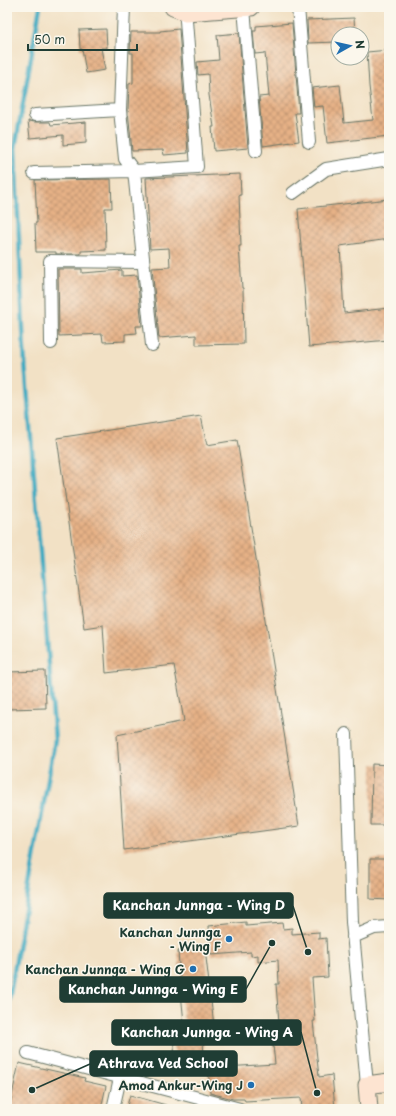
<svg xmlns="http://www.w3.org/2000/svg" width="396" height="1116" font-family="'Playpen Sans',sans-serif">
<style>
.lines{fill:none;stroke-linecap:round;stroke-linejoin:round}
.stream{stroke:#41aac1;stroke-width:4.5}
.building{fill:url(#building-cross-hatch)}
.street-casing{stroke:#697667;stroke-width:14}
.secondary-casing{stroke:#697667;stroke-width:19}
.street{stroke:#fff;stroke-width:12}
.secondary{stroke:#fde4d1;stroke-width:17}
.poi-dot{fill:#1f6fb2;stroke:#fbf7ec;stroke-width:1.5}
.labels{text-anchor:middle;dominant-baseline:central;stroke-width:3;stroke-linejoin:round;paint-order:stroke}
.poi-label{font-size:12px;font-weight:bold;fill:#1f3d34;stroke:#fbf7ec;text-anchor:end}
.leader{fill:none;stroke:#1f3d34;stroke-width:1.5}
.callout-dot{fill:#1f3d34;stroke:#fbf7ec;stroke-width:1.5}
.callout{fill:#1f3d34;stroke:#1f3d34;stroke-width:1.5}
.callout-label{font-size:13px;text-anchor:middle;font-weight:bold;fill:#fff}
</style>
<defs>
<pattern id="building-cross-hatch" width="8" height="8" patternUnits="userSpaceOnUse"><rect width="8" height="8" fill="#e6b186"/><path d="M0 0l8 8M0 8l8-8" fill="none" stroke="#ba916e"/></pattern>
</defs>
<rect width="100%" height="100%" fill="#fbf7ec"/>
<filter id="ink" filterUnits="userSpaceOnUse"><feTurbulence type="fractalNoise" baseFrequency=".025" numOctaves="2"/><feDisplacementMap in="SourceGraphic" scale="8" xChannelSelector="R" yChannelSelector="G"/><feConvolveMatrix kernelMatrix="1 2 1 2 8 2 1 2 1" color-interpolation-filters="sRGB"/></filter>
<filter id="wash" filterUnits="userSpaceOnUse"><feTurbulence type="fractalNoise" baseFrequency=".012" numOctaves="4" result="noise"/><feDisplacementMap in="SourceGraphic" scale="16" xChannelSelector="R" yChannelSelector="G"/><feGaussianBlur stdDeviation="0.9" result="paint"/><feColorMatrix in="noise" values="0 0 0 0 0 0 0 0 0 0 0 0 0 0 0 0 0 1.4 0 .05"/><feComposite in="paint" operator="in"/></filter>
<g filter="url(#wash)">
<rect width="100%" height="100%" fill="#f2e1c5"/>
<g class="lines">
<!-- stream -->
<path class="stream" d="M7 1011 55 740 24 350 15 148 40 7"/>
</g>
<g id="blocks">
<!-- building -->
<path class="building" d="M354 18 355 34H338V42L308 43 307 20Z
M292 23 299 113H295L299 141 263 146 259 97 269 96 265 53 255 54 253 31H256V26Z
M106 29 107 48H101L105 70 86 73 82 49H80L79 30Z
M179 29 188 153 164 155 163 150 132 151 128 110 129 84 133 83V53H130L131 32H160V31Z
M239 33 248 148 214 151 212 127H214L209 95 208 74 198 75 197 62 219 60 217 35Z
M389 50V136L327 143 323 106 314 107 312 88 340 85 344 123 373 120 369 86 367 52Z
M28 121 35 122H50L51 125 86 122V143L63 145V135L30 138Z
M240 174 241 195H239L241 246H239L242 288H243L244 344 196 345V335L159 338 152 268 170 267 169 248 150 249 146 178Z
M111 179 112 208H105L106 250 81 251V254H56V252H36L35 223H37L35 180Z
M389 199V239L340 246 344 313 389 308V340L309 347 298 209Z
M58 269H82V273L122 270V276L137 275 142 326H136L137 333 125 334V341L103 342 102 334 59 336Z
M201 416 207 445 237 440 299 826 124 850 117 735 184 721 174 665 106 673 103 625 84 628 57 438Z
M45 671 46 708 7 709V672Z
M372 764 389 765V825H371Z
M370 859H389V900L370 899Z
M246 922V926L282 923 283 929 292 928V934L319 932V939L326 938 328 977 312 978 315 1021H313L319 1077 332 1075 335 1109H302L301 1098 245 1101 244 1099H233L210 1093 208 1068 275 1064 272 1036 280 1035 276 984H279L278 960 258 962V955L251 956V952L211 955 209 926Z
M205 949 214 1026 202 1027 205 1070 176 1072 173 1034 185 1033 181 993 178 951Z
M19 1063 85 1078 84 1081 106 1086 101 1109H9Z
M130 1095 166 1105V1109H126Z"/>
</g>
</g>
<g filter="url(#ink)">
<use href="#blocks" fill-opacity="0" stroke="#697667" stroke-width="1"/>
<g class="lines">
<!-- street casing -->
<g class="street-casing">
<path id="street" d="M124 7 120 110 125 159 134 171 152 345
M298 7 309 142
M244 8 256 151
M35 115 120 110
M34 173 134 171 197 167 185 7
M293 193 326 169 389 159
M51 343 50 261 143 262
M346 734 352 922 367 1085
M353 937 374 928 389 927
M28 1053 240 1109
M113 1109 120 1078"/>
</g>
<!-- secondary casing -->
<g class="secondary-casing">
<path id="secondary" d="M173 7 186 12 251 7
M369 1109 367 1085 389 1082"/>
</g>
<!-- street -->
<use href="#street" class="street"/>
<!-- secondary -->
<use href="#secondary" class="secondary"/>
</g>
</g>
<!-- markers -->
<g class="poi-dot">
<circle cx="229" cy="939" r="4"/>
<circle cx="193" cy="969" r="4"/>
<circle cx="251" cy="1085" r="4"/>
</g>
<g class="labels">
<!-- poi labels -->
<g class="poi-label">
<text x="221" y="932">Kanchan Junnga<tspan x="221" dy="14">- Wing F</tspan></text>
<text x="185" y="969">Kanchan Junnga - Wing G</text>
<text x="243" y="1085">Amod Ankur-Wing J</text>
</g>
</g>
<!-- callouts -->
<path class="leader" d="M308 952L293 906M272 943L246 989M317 1093L301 1032M32 1090L90 1064"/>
<g class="callout-dot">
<circle cx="308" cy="952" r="4"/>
<circle cx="272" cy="943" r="4"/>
<circle cx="317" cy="1093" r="4"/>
<circle cx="32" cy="1090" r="4"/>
</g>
<g class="callout">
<rect x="104" y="893" width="189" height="25" rx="4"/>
<rect x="60" y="977" width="186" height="25" rx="4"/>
<rect x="112" y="1020" width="189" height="25" rx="4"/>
<rect x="90" y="1051" width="147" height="25" rx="4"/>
</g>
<g class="callout-label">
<text x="199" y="910">Kanchan Junnga - Wing D</text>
<text x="153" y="994">Kanchan Junnga - Wing E</text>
<text x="207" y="1037">Kanchan Junnga - Wing A</text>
<text x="163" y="1068">Athrava Ved School</text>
</g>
<!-- margin -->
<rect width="396" height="1116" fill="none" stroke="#fbf7ec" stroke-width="24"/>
<!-- north arrow -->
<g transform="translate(350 46) rotate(82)"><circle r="19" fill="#fbf7ec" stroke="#a3ada2"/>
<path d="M0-3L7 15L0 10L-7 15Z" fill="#1f6fb2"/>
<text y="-6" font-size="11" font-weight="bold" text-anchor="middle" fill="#1f3d34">N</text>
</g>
<!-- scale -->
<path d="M28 44v6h109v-6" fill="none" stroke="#1f3d34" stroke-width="2"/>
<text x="34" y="44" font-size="12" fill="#1f3d34" stroke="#fbf7ec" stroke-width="3" paint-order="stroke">50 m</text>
</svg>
